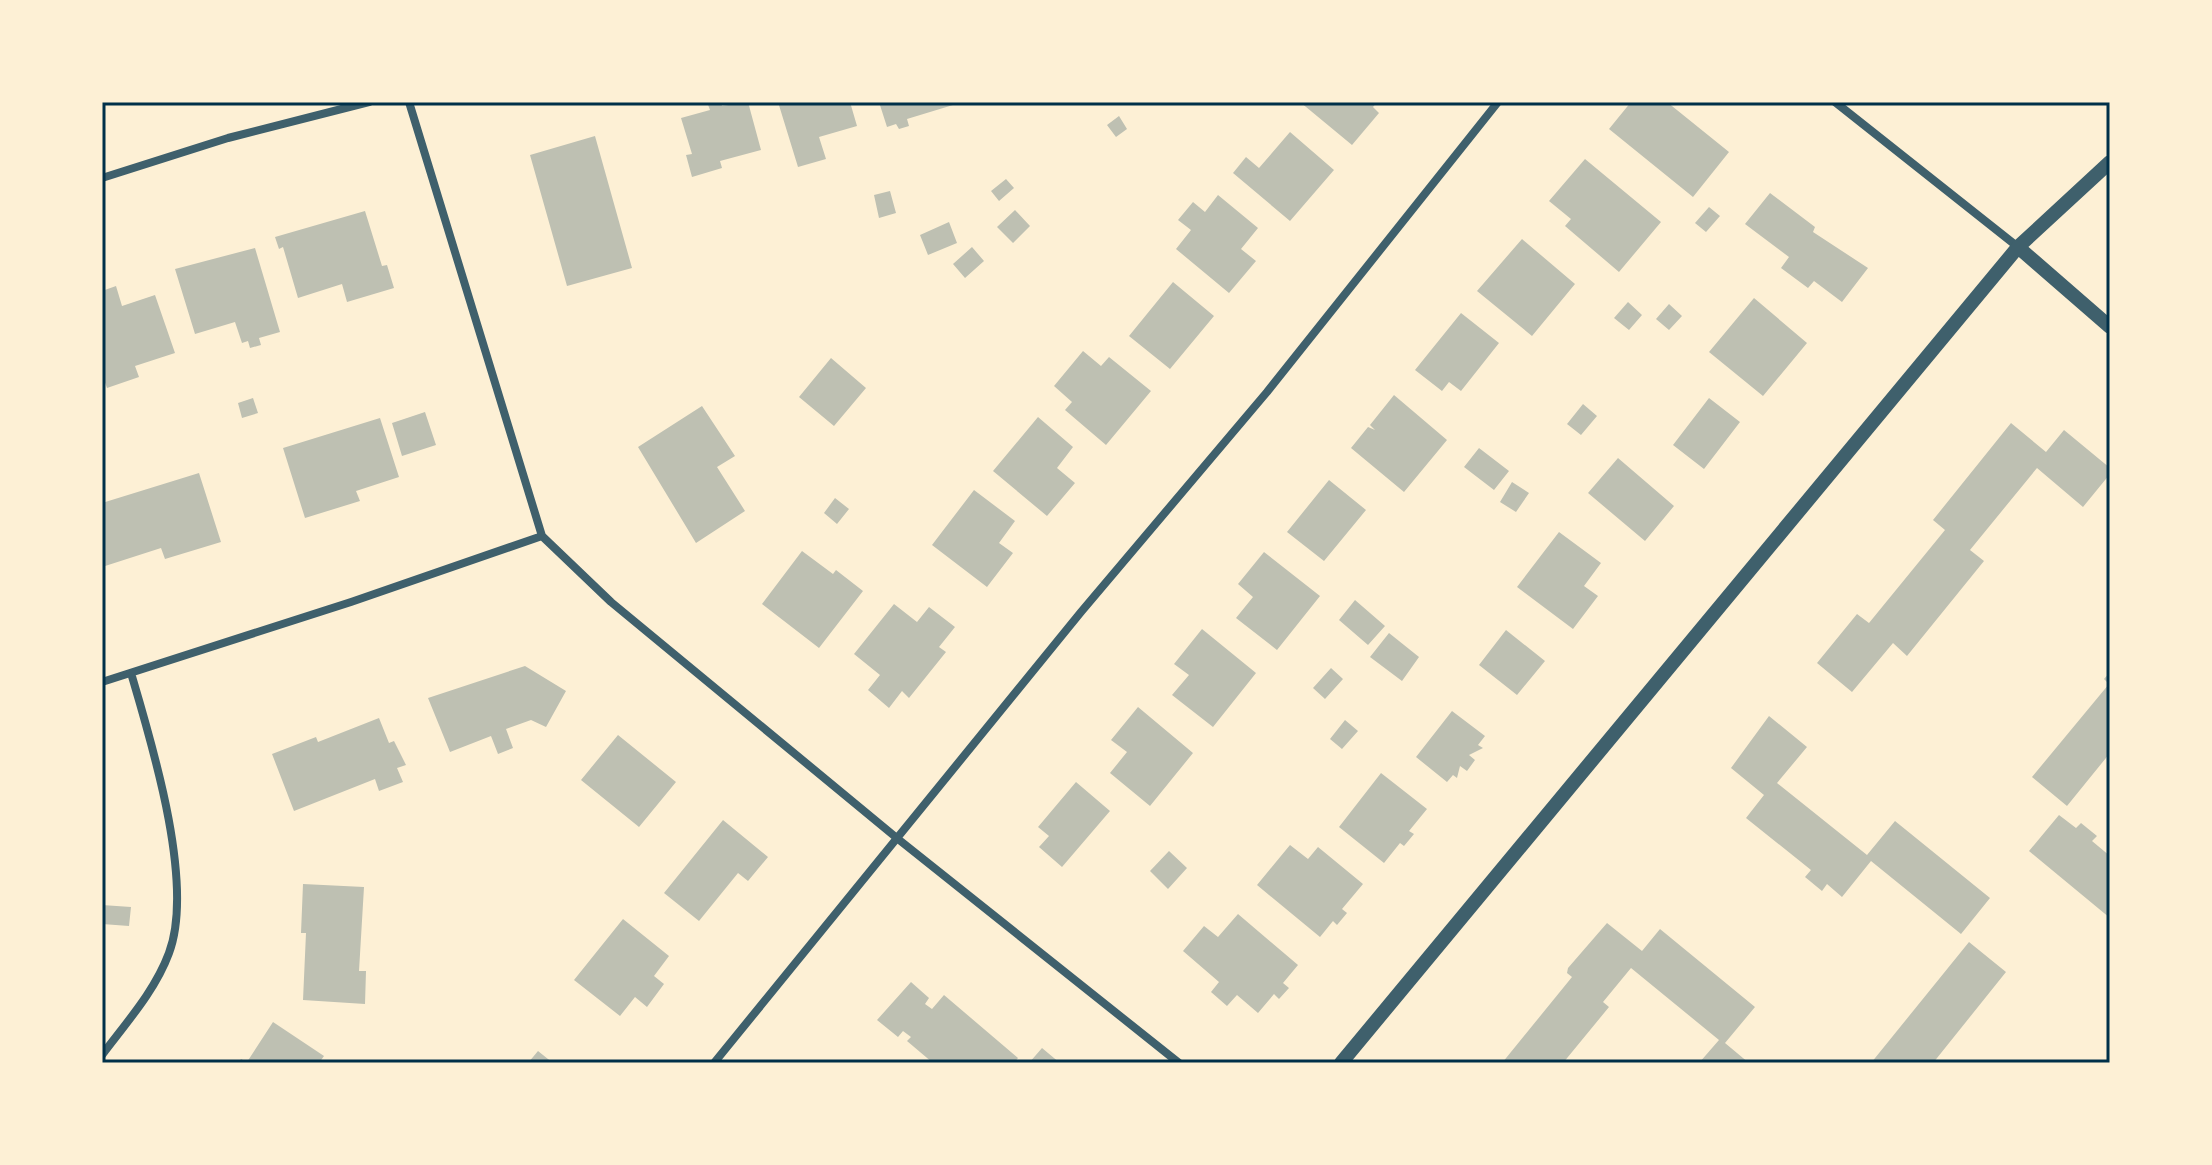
<svg xmlns="http://www.w3.org/2000/svg" width="2212" height="1165" font-family="'DM Sans',sans-serif">
<style>
.building{fill:#bec0b2}
.lines{fill:none;stroke-linecap:round;stroke-linejoin:round}
.minor{stroke:#3f606c;stroke-width:8}
.tertiary{stroke:#3f606c;stroke-width:14}
.neatline{fill:none;stroke:#003049;stroke-width:3}
</style>
<rect width="100%" height="100%" fill="#fdf0d5"/>
<!-- building -->
<path class="building" d="M707 102H721L722 106 748 102 761 150 720 161 722 168 692 177 686 155 692 154 681 118 710 110Z
M778 102H850L857 126 819 137 826 159 798 167Z
M879 102H952L953 105 907 119 909 126 899 129 896 124 887 127Z
M1300 102H1377L1373 107 1379 113 1352 145Z
M1631 102H1667L1729 152 1693 197 1609 129Z
M1119 116 1127 129 1116 137 1107 125Z
M1290 132 1334 170 1290 221 1233 173 1246 157 1259 168Z
M595 136 632 268 567 286 530 155Z
M1585 159 1661 222 1619 272 1565 226 1571 219 1549 201Z
M1006 179 1014 188 999 201 991 191Z
M890 191 896 213 879 218 874 195Z
M1770 193 1815 227 1813 232 1868 268 1842 302 1814 281 1808 288 1781 268 1789 257 1745 224Z
M1218 195 1258 228 1241 249 1256 261 1229 293 1176 249 1191 230 1178 220 1193 202 1205 212Z
M1709 207 1720 216 1706 232 1695 223Z
M1015 210 1030 226 1013 243 997 227Z
M365 211 382 266 387 265 394 288 347 302 342 284 298 298 283 247 279 249 275 237Z
M949 222 957 243 928 255 920 235Z
M1522 239 1575 284 1532 336 1477 291Z
M972 247 984 261 965 278 953 264Z
M255 248 280 332 259 338 261 345 250 348 248 341 242 343 235 322 195 334 175 269Z
M1173 282 1214 316 1170 369 1129 336Z
M116 286 122 306 155 295 175 353 135 366 139 377 107 388 102 374V291Z
M1754 298 1807 343 1763 396 1709 352Z
M1628 302 1642 315 1629 330 1614 318Z
M1669 304 1682 316 1669 330 1656 319Z
M1461 313 1499 343 1461 391 1449 382 1442 391 1415 370Z
M1083 351 1101 366 1109 357 1151 391 1106 445 1065 410 1072 402 1054 386Z
M831 358 866 388 834 426 799 397Z
M1394 395 1447 440 1404 492 1351 448 1368 427 1375 430 1370 425Z
M253 398 258 413 242 418 238 403Z
M1709 398 1740 422 1704 469 1673 445Z
M1583 404 1597 416 1581 435 1567 424Z
M702 406 735 456 717 467 745 511 696 543 638 447Z
M425 412 436 445 402 456 392 423Z
M1038 417 1073 447 1057 468 1075 483 1047 516 993 471Z
M380 418 399 477 356 491 360 501 305 518 283 448Z
M2011 423 2046 452 2064 430 2110 468V474L2083 507 2037 468 1970 550 1984 561 1907 656 1893 643 1852 692 1817 663 1857 614 1869 623 1945 530 1933 520Z
M1479 448 1509 471 1494 490 1464 467Z
M1618 458 1674 506 1645 541 1588 493Z
M199 473 221 542 165 559 161 548 102 567V503Z
M1329 480 1366 510 1324 561 1287 532Z
M1512 482 1529 493 1516 512 1500 502Z
M974 490 1015 521 999 543 1013 553 987 587 932 545Z
M835 498 849 509 837 524 824 513Z
M1559 532 1601 563 1584 586 1598 596 1573 629 1517 587Z
M802 551 833 574 836 570 863 591 819 648 762 604Z
M1264 552 1320 596 1277 650 1236 618 1253 597 1238 584Z
M1355 600 1385 626 1368 645 1339 620Z
M894 604 917 622 929 607 955 627 939 647 946 652 909 698 902 691 889 708 868 690 880 675 854 654Z
M1202 629 1256 673 1213 727 1172 695 1189 675 1174 664Z
M1506 630 1545 661 1517 695 1479 665Z
M1389 633 1419 657 1402 681 1370 657Z
M525 666 566 691 546 727 531 720 506 729 513 748 498 754 491 736 450 752 428 698Z
M1331 668 1343 679 1325 699 1313 688Z
M2110 672V753L2067 806 2032 777 2109 684 2104 679Z
M1138 707 1193 753 1150 806 1110 773 1127 752 1111 740Z
M1452 711 1485 736 1478 745 1483 748 1469 755 1475 760 1467 771 1460 766 1457 778 1453 775 1447 782 1416 757Z
M1769 716 1807 747 1777 783 1867 855 1895 821 1990 898 1961 934 1871 861 1842 897 1827 884 1822 891 1805 877 1811 870 1746 818 1764 795 1731 768Z
M379 718 389 743 394 741 406 765 397 768 403 782 379 791 375 779 294 811 272 754 316 737 318 742Z
M1345 720 1358 731 1342 749 1330 739Z
M618 735 676 782 639 827 581 780Z
M1381 773 1427 809 1409 831 1414 834 1404 846 1400 843 1384 863 1339 827Z
M1076 782 1110 811 1062 867 1039 847 1049 836 1038 827Z
M2059 815 2076 828 2081 823 2097 836 2092 841 2110 856V918L2029 851Z
M723 820 768 857 748 881 738 873 699 921 664 893Z
M1290 845 1308 859 1318 847 1363 884 1342 909 1347 913 1337 925 1333 921 1320 937 1257 885Z
M1169 851 1187 868 1168 889 1150 871Z
M303 884 364 887 359 971H366L365 1004 303 1000 306 933H301Z
M102 905 131 907 129 926 102 924Z
M1238 914 1298 965 1283 983 1289 988 1279 999 1274 994 1258 1013 1237 995 1227 1006 1211 992 1219 982 1183 951 1204 926 1218 937Z
M623 919 669 956 654 976 664 984 647 1007 635 997 620 1016 574 980Z
M1607 923 1642 951 1660 929 1755 1007 1725 1043 1749 1063H1699L1719 1040 1631 968 1603 1002 1609 1007 1563 1063H1502L1572 977 1567 973 1568 968Z
M1969 942 2006 972 1933 1063H1871Z
M911 982 929 998 925 1004 932 1009 944 995 1018 1058 1014 1063H933L907 1041 911 1037 903 1031 898 1037 877 1020Z
M273 1022 324 1056 319 1063H238L241 1059 247 1062Z
M1042 1048 1060 1063H1029Z
M538 1051 553 1063H528Z"/>
<g class="lines">
<!-- minor -->
<path class="minor" d="M409 102 542 536 611 602 898 839 1179 1063
M1835 102 2018 247
M102 178 228 138 369 102
M102 682 351 602 542 536
M102 1055C126 1023 155 991 169 953 195 884 152 744 131 673
M714 1063 1081 612 1267 392 1498 102"/>
<!-- tertiary -->
<path class="tertiary" d="M2018 247 2110 327
M1341 1063 2018 247 2110 162"/>
</g>
<!-- border -->
<rect width="2212" height="1165" fill="none" stroke="#fdf0d5" stroke-width="208"/>
<rect x="104" y="104" width="2004" height="957" class="neatline"/>
</svg>
